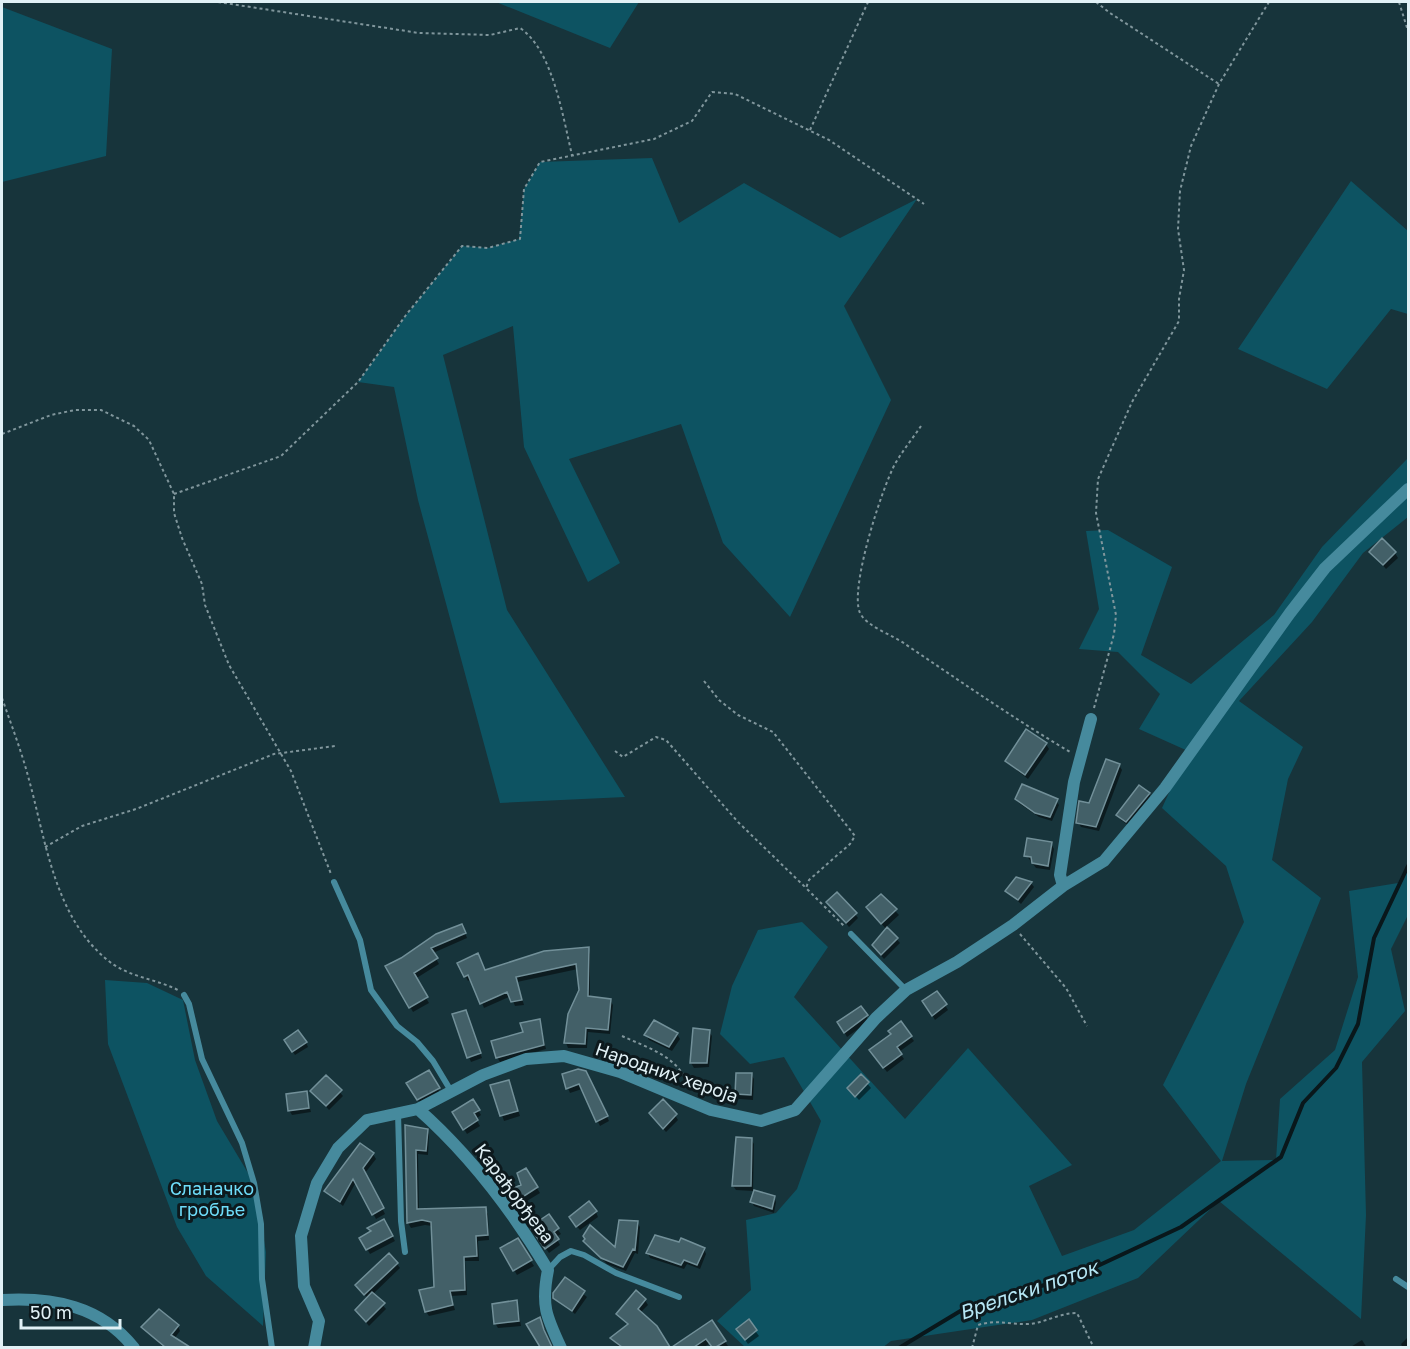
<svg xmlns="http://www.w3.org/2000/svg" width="1410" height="1349" font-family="'Golos Text',sans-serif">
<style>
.green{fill:#0d5362}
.shadow{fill:#0007}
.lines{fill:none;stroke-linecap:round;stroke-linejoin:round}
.stream{stroke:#09171b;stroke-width:4}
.building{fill:#436068;stroke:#729099;stroke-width:1.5}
.path{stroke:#80969c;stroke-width:2;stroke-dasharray:3 3;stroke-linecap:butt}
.lane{stroke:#468a9d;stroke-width:6}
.street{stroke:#468a9d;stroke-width:12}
.labels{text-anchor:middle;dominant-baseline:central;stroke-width:6;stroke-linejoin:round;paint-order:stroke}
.street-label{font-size:18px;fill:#e1f1f6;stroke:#0d191d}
.park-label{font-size:18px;fill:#6edcf9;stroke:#0d191d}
.water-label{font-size:20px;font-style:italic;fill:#b6e7f5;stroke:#0d191d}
</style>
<rect width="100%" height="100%" fill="#17343b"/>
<!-- green -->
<path class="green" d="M496 2H639L610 48Z
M2 7 112 49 106 156 2 182Z
M652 158 679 223 744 183 840 238 917 199 844 306 891 400 790 617 723 543 681 424 569 459 620 563 588 582 524 447 513 326 443 355 507 610 625 797 500 803 418 500 394 387 358 382 406 315 462 246 488 248 519 239 524 189 540 162Z
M1351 181 1408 231V314L1391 309 1327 389 1238 349Z
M1408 458V517L1363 553 1312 622 1239 701 1303 747 1288 779 1272 860 1321 898 1246 1084 1222 1161 1276 1160 1280 1099 1335 1050 1358 977 1349 891 1398 883 1408 863V915L1391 949 1405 1011 1362 1062 1366 1215 1361 1319 1219 1201 1138 1278 1032 1320 891 1341 882 1348 745 1347 717 1321 751 1290 746 1220 776 1213 797 1189 821 1121 784 1057 750 1064 720 1034 732 986 758 930 802 922 828 947 794 997 905 1119 968 1048 1072 1165 1029 1186 1062 1256 1134 1230 1221 1161 1163 1085 1244 922 1226 866 1162 808 1188 751 1139 729 1160 694 1118 652 1079 649 1099 609 1086 531 1108 530 1172 567 1141 655 1191 684 1274 615 1322 547Z
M105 980 147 983 183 1000 195 1060 217 1121 254 1183 266 1252 263 1326 206 1276 177 1227 108 1044Z"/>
<!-- shadow -->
<path class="shadow" d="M1371 552 1395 553 1398 558 1386 569Z
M1046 744 1049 749 1028 779 1006 762Z
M1119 765 1122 770 1099 831 1081 827 1078 822Z
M1149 794 1152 799 1129 826 1121 820 1118 815Z
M1017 799 1056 801 1059 805 1052 821 1039 817 1020 804Z
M1051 844 1054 849 1050 870 1036 868 1026 855Z
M1031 883 1034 887 1021 904 1007 891Z
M881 896 899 915 886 927 900 943 884 959 876 950 887 930 871 912Z
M828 902 855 914 858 918 849 927Z
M464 930 467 938 433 953 439 964 415 979 429 1003 413 1012 387 966Z
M588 949 590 954V998L610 1000 613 1005 610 1034 588 1032 587 1048H568L566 1043 580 990 578 969 517 982 524 1005 515 1006 511 996 484 1008 472 979 468 981 459 964 485 971Z
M924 1001 945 1005 948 1010 935 1020Z
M466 1015 482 1058 471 1062 469 1057Z
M866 1016 869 1021 847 1037 839 1022Z
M539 1021 546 1049 500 1062 497 1057Z
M655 1022 677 1034 680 1039 672 1051 649 1040 646 1035Z
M709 1032 712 1036 709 1067 694 1068 691 1063Z
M911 1037 914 1041 899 1052 904 1059 887 1072 874 1055Z
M286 1040 306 1042 308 1047 295 1055Z
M428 1072 441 1094 421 1104 408 1084Z
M751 1074 754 1079 753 1100 739 1099 736 1094Z
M861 1076 871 1088 859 1100 849 1089Z
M326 1077 343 1096 329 1110 312 1091Z
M588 1077 609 1121 600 1126 582 1089 570 1093 568 1088Z
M492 1086H511L520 1116 504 1121Z
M306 1093 311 1112 292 1115 289 1110Z
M473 1101 481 1115 476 1119 480 1126 467 1134 454 1112Z
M650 1113 675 1115 678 1120 666 1132Z
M407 1127 427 1130 429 1135 428 1155 418 1154 419 1210 485 1209 488 1214 489 1240 478 1241 479 1261H465L467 1295 451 1296 455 1310 429 1316 426 1312 436 1288 432 1226 425 1225 411 1228 408 1223Z
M751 1139 754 1144 753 1191 736 1190 733 1186Z
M373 1154 376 1159 365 1173 385 1214 376 1219 356 1182 343 1206 326 1191Z
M526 1170 540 1193 522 1204 513 1190 522 1186Z
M774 1197 776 1202 774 1213 754 1206 752 1202Z
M596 1212 598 1217 580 1230 574 1223Z
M548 1216 561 1234 556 1237 560 1245 549 1253 532 1228Z
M384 1221 395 1241 370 1254 361 1238 372 1233 369 1229Z
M637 1222 640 1227 638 1254 635 1253 626 1271 607 1264 585 1241 616 1250Z
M517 1240 534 1266 517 1275 502 1249Z
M704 1249 706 1254 700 1269 687 1264 684 1269 650 1258 648 1253Z
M397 1264 400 1268 373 1294 386 1309 369 1326 360 1315 368 1298 360 1290Z
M565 1279 587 1297 575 1314 555 1297Z
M645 1300 648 1305 640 1313 655 1326 669 1348 634 1345 620 1348 612 1339 628 1325 618 1314Z
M517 1302 521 1326 498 1328 495 1323Z
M748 1321 759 1336 748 1344 741 1334Z
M711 1322 728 1346 725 1348H713L710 1343 703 1348H675Z
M178 1326 180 1331 174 1339 187 1348H164L143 1327Z
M1408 1337V1348H1403L1401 1344Z
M1362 1340 1367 1348H1349Z"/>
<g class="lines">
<!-- stream -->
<path class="stream" d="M899 1348 967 1307 1076 1276 1181 1227 1281 1157 1303 1103 1336 1068 1358 1024 1374 938 1408 866"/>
</g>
<!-- building -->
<path class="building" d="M1382 538 1396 552 1383 565 1369 552Z
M1026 729 1047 743 1025 775 1005 761Z
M1106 759 1120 764 1096 827 1076 823 1079 801 1089 803Z
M1022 784 1058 799 1050 817 1035 813 1015 799Z
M1139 785 1150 793 1126 822 1116 815Z
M1027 838 1052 842 1048 866 1032 863 1031 857 1024 856Z
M1016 877 1032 882 1018 900 1005 891Z
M837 892 857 913 846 923 826 902Z
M881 894 897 909 881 924 866 907Z
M462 924 466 933 431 948 438 958 414 973 428 997 409 1008 385 966 401 958 436 934Z
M887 927 898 938 881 955 872 945Z
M589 947 588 996 611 999 608 1030 586 1028 585 1044 564 1043 568 1014 579 990 576 964 516 977 522 1000 511 1002 507 992 480 1004 468 975 464 977 457 963 478 953 485 970 544 951Z
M937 991 947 1004 932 1016 922 1001Z
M861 1006 868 1015 844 1033 837 1022Z
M466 1010 481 1053 467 1058 452 1014Z
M540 1019 544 1045 496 1058 491 1041 523 1032 520 1023Z
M654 1020 678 1033 669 1047 644 1035Z
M901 1021 912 1036 897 1047 902 1054 883 1068 869 1050 891 1034 888 1031Z
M693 1028 710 1030 707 1063H690Z
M298 1030 307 1042 292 1052 284 1040Z
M578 1069 586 1071 608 1116 596 1122 579 1084 566 1089 562 1074Z
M429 1070 440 1088 417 1100 406 1083Z
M736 1073H752L751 1095 735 1094Z
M861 1074 869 1082 855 1097 847 1088Z
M326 1075 342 1090 326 1106 310 1091Z
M509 1080 518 1111 500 1116 490 1085Z
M307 1091 309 1108 288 1111 286 1094Z
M473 1099 480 1110 474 1113 478 1120 463 1130 452 1112Z
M663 1099 677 1114 663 1129 649 1113Z
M405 1125 428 1129 426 1151 416 1150 417 1209 486 1207 488 1235 476 1236 477 1256 464 1257 465 1290 450 1291 453 1305 425 1312 419 1290 434 1287 431 1222 422 1220 407 1223Z
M736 1137 752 1138 751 1186H732Z
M360 1143 374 1153 363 1168 384 1208 372 1215 353 1179 340 1202 324 1191Z
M526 1168 538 1187 518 1200 511 1189 521 1185 517 1173Z
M754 1190 775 1196 772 1209 750 1202Z
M589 1201 597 1211 576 1227 569 1217Z
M549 1214 559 1228 554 1232 559 1239 545 1249 530 1227Z
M384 1219 393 1236 366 1250 359 1238 371 1231 367 1228Z
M619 1220 638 1221 635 1250 633 1249 623 1267 601 1258 583 1241 585 1239 583 1236 590 1225 615 1247Z
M655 1235 679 1242 681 1238 705 1248 697 1265 684 1260 681 1265 646 1253Z
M518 1238 532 1260 513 1271 500 1248Z
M389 1253 398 1263 364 1295 355 1285Z
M565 1277 585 1291 572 1311 553 1298V1293Z
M636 1290 646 1299 638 1309 657 1326 670 1347H622L610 1338 628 1324 616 1314Z
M372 1292 385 1303 366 1322 355 1310Z
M517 1300 519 1321 494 1324 492 1304Z
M159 1309 179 1325 171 1335 190 1347H165L141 1327Z
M540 1317 544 1330 552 1347H540L526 1324Z
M749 1319 757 1330 745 1340 736 1329Z
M712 1320 726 1341 716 1347H712L706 1339 694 1347H672Z"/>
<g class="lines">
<!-- path -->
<path class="path" d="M33 2H109
M218 2 419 33 490 35 520 28C553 50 563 118 572 155
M1096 2 1110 13 1219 84
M1399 2 1408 31
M810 130 868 2
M921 426C913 438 903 450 895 464 882 488 849 589 860 613 867 627 893 635 905 644 960 681 1013 718 1070 752
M2 434 51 415 75 410H101L134 426 149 440 174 494V513L182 538 202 584 205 605 229 665 291 771 331 874
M174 494 281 456 358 382 406 315 462 246 488 248 520 239 524 189 540 162 654 139 692 121 712 92 735 94 829 140 924 204
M704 681 719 700 738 715 773 732 855 836 850 844 809 880 806 888 844 926
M2 698C11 724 21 750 28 776 46 840 54 919 110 962 129 977 156 979 178 990
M1094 708 1114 634 1116 615 1096 513 1098 479 1132 402 1179 321V299L1184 270 1178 229 1180 191 1191 146 1219 84 1269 2
M615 751 623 757 656 737 666 740 738 822 805 887
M45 847 82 826 136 809 274 754 335 746
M1020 934 1066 988 1087 1026
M622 1036C648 1048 678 1056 689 1086
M972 1348 978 1325C996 1319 1012 1325 1030 1324 1046 1322 1060 1313 1077 1313L1094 1348"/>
<!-- lane -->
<path class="lane" d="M334 882 360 940 371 990 397 1026 417 1042 433 1061 451 1091
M851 934 906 990
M184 995 189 1004 202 1059 242 1143 254 1183 261 1224 262 1279 272 1348
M398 1113 401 1221 405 1252
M548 1270 560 1257 571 1251 584 1255 616 1273 679 1297
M1396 1279 1408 1287"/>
<!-- street -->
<path class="street" d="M1063 886 1060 875 1074 782 1091 719
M418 1109C469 1154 513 1212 548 1270 541 1305 546 1316 561 1348
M2 1300C53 1297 101 1306 134 1348
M314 1348 319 1321 304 1286 301 1236 317 1183 338 1148 367 1120 418 1109 483 1075 526 1059 564 1056 620 1072 711 1110 761 1121 795 1110 876 1018 906 990 957 962 1013 925 1063 886 1104 861 1165 788 1290 613 1325 568 1408 489"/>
</g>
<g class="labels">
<!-- street labels -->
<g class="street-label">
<text transform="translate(667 1072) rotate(19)">Народних хероја</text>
<text transform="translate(515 1193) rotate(53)">Карађорђева</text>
</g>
<!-- park labels -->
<g class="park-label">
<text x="212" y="1188">Сланачко<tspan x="212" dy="21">гробље</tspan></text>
</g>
<!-- water labels -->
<g class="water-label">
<text transform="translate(1028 1289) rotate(-19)">Врелски поток</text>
</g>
</g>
<!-- border -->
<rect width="1410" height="1349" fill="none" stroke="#e1f1f6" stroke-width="6"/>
<!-- scale -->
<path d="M21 1319v9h99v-9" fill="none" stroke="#e1f1f6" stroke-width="3"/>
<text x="30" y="1319" font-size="18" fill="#e1f1f6" stroke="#0d191d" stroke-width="4.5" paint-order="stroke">50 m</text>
</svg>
